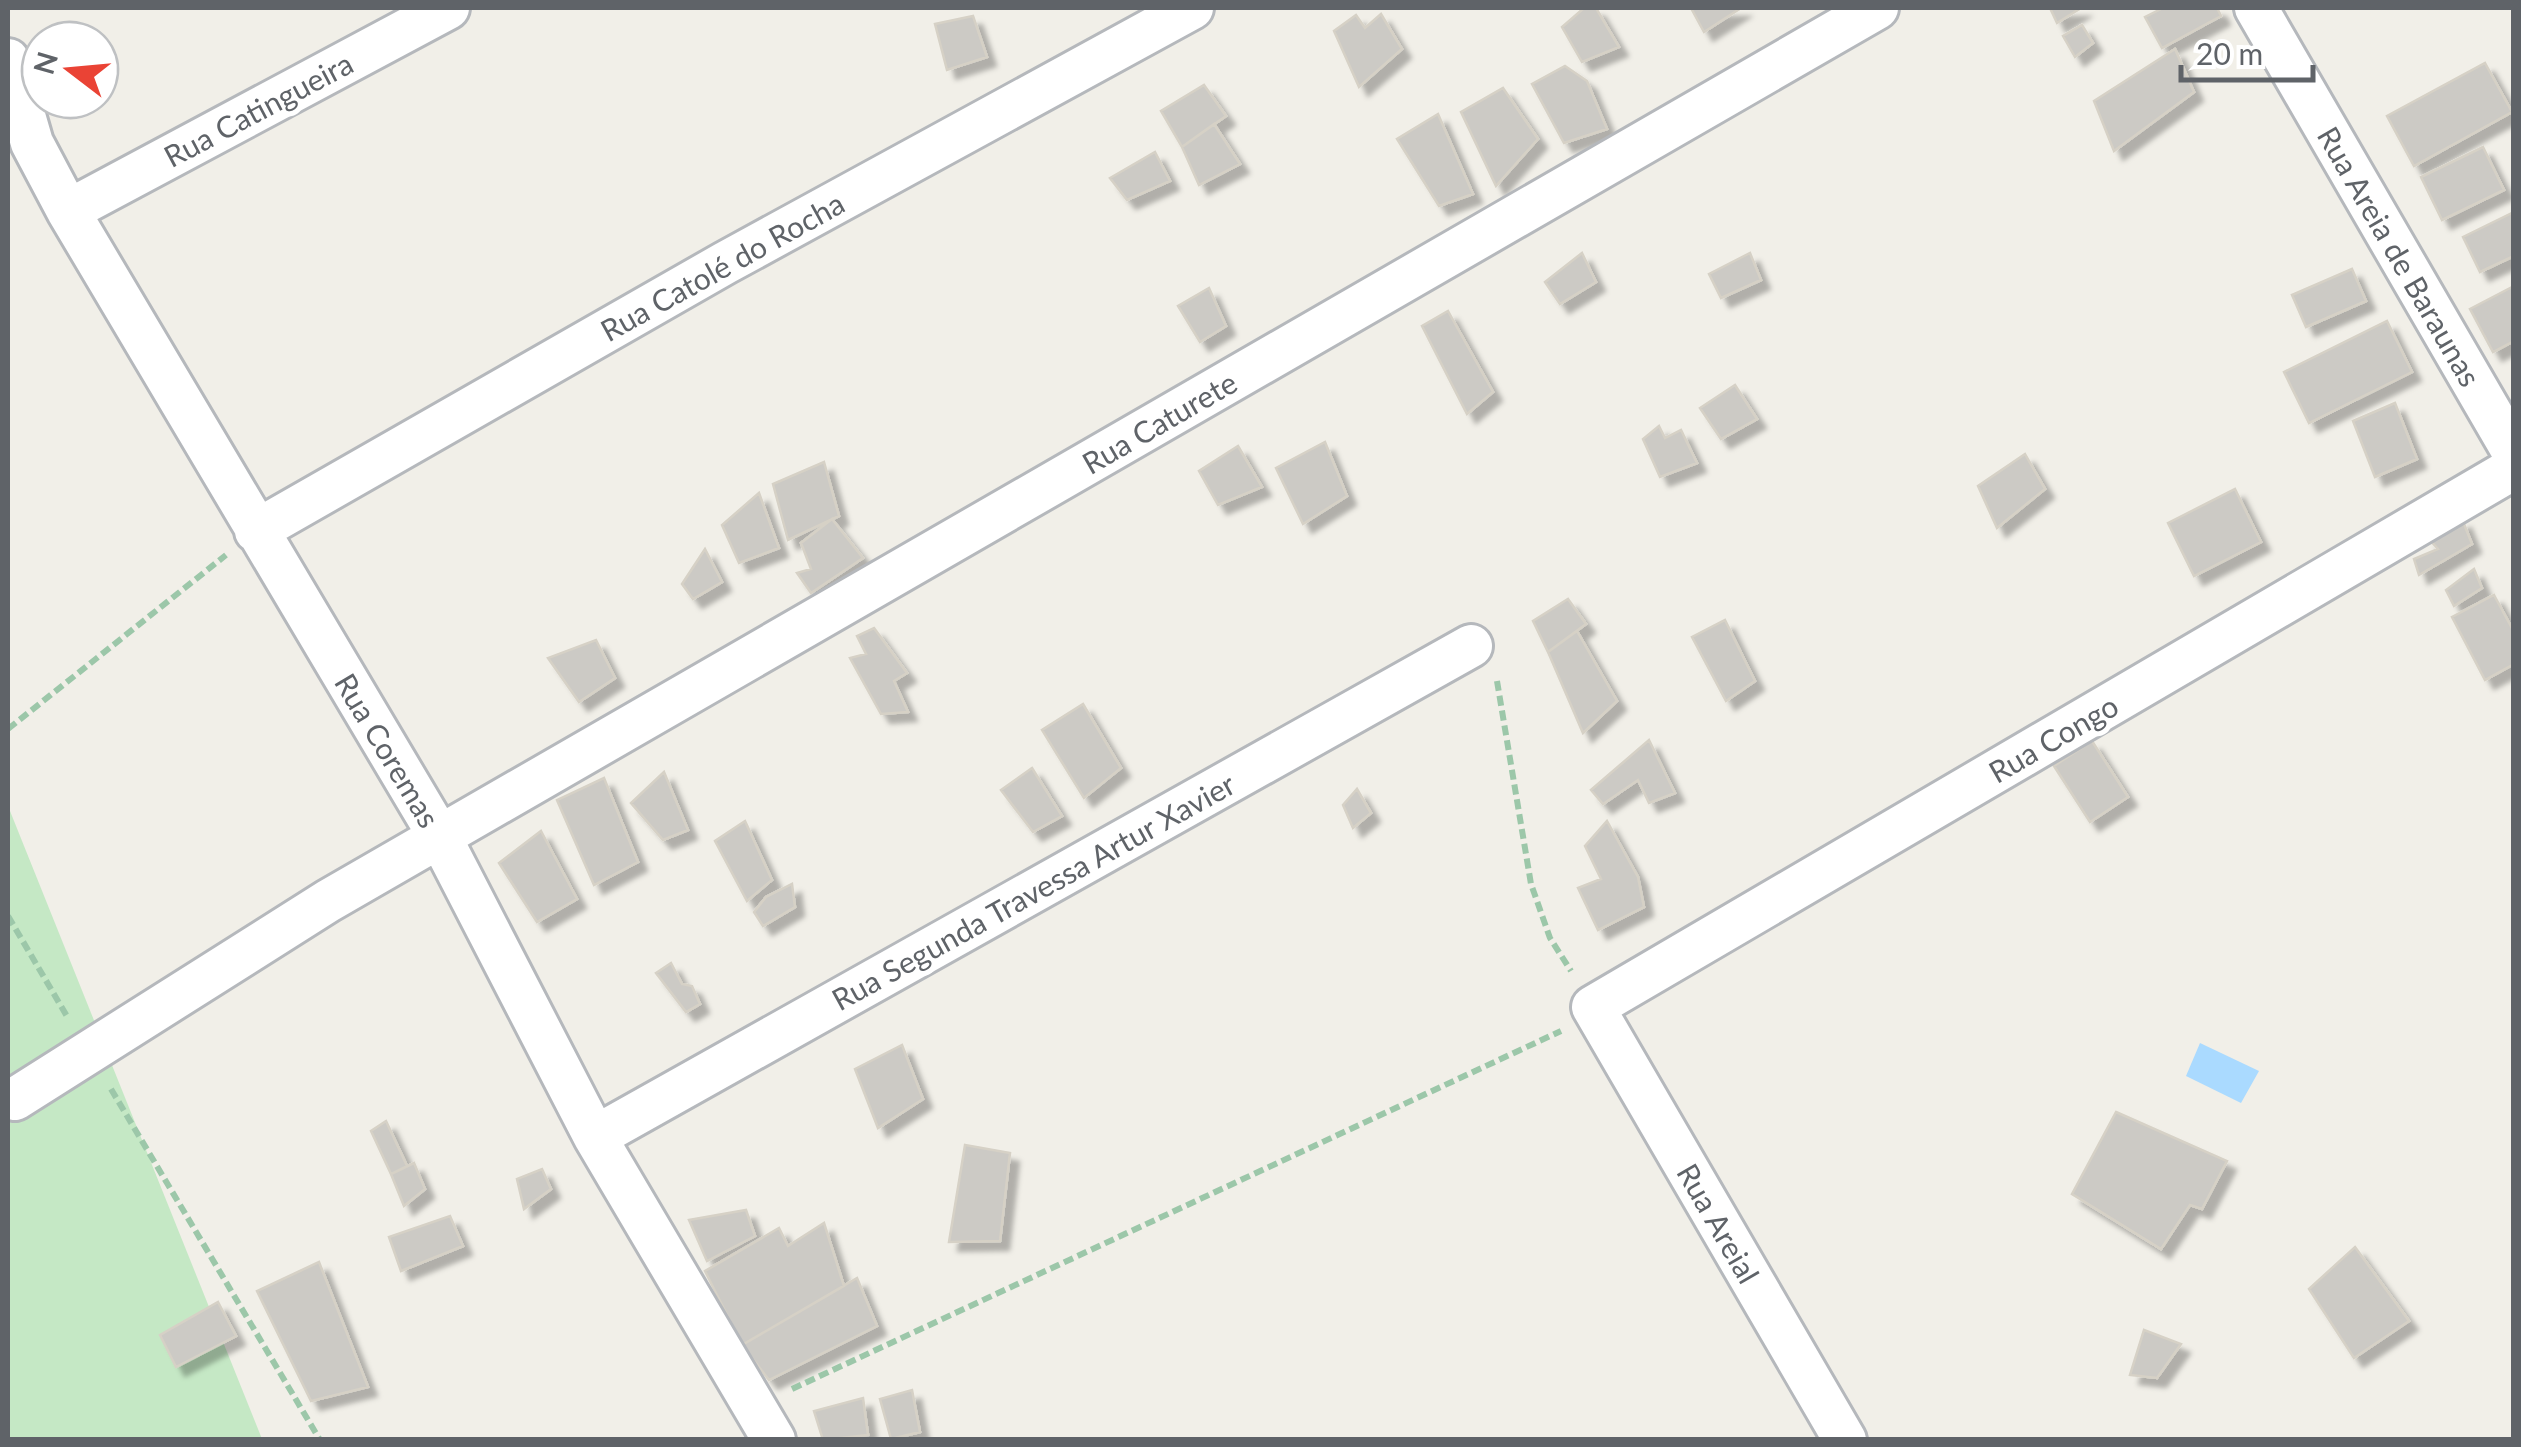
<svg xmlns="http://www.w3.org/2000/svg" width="2521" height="1447" font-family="Lato,sans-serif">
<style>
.green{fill:#c5e8c5}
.water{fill:#aadaff}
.building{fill:#cccac5;stroke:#d6d1c6;stroke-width:2.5;filter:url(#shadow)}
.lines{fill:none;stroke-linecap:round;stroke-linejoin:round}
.street-casing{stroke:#b5b8bc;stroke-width:48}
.path{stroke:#9cc7a9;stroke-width:6;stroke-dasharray:10 5;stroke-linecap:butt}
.street{stroke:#fff;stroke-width:42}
.labels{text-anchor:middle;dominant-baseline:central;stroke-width:10;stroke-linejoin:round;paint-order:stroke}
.street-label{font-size:30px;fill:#5f6368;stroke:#fff}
</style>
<defs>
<filter id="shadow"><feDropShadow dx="9" dy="9" stdDeviation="2.5" flood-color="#0004"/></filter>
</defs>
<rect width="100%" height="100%" fill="#f1efe8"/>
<!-- green -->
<path class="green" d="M8 806 262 1439H8Z"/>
<!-- water -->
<path class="water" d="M2200 1043 2259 1071 2241 1103 2186 1076Z"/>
<!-- building -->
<path class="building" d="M1584 8H1596L1619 47 1582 62 1562 27Z
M1691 8H1741L1704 32Z
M2050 8H2081L2057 23Z
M2163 8H2217L2221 16 2162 48 2145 17Z
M1381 14 1402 49 1359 87 1334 31 1356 15 1365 28Z
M973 16 987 57 947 70 935 24Z
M2082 25 2093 43 2075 57 2063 36Z
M2175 49 2194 92 2114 151 2094 101Z
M2485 63 2512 112 2414 166 2387 116Z
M1565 66 1587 81 1607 129 1564 143 1532 84Z
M1204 85 1226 116 1182 147 1161 111Z
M1503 88 1538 139 1496 186 1461 112Z
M1438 114 1473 194 1439 206 1397 139Z
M1214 124 1240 164 1199 185 1182 147Z
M2483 147 2504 190 2442 220 2421 177Z
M1155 152 1170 181 1127 200 1110 178Z
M2514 212V256L2480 272 2463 237Z
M1582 253 1596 282 1560 304 1545 282Z
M1750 253 1761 280 1721 298 1709 274Z
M2352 269 2366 301 2306 327 2292 295Z
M2514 286V341L2493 352 2470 309Z
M1209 288 1226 326 1200 342 1178 306Z
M1448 311 1493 392 1467 414 1422 326Z
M2387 321 2412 372 2309 423 2284 372Z
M1735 385 1757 419 1721 439 1700 408Z
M2395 403 2417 459 2375 477 2353 421Z
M1659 426 1665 438 1681 430 1697 463 1660 477 1643 439Z
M1325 442 1347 496 1303 524 1276 468Z
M1238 446 1262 487 1218 505 1199 471Z
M2025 454 2045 489 1997 528 1978 486Z
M824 462 839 516 788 540 773 484Z
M2235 489 2261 542 2194 576 2168 523Z
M759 493 779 548 739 563 722 525Z
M832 519 863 558 811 593 797 573 811 569 801 543Z
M2462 519 2472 544 2419 575 2414 559 2438 549 2428 538Z
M705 549 722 582 693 599 682 584Z
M2474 569 2482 588 2454 606 2446 590Z
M2494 595 2514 632V664L2485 680 2452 617Z
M1568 599 1586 624 1548 652 1533 621Z
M1725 620 1755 681 1726 701 1692 637Z
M874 628 907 673 894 681 908 712 881 714 850 658 866 654 857 636Z
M1577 631 1617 701 1583 733 1548 652Z
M596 640 615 678 579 702 548 658Z
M1083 704 1121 768 1084 798 1042 730Z
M1649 740 1675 793 1649 803 1638 780 1603 804 1591 790Z
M2092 741 2128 797 2090 822 2054 766Z
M1032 768 1062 816 1033 832 1001 790Z
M664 772 688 830 663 840 631 803Z
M604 778 638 862 594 885 557 800Z
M1357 789 1371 813 1353 828 1343 805Z
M745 821 772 880 747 901 715 841Z
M1607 821 1638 877 1644 907 1598 930 1578 888 1601 879 1585 846Z
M541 831 577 899 537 922 499 863Z
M792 884 795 907 763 926 754 912 766 897Z
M671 963 682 984 692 986 700 1004 686 1012 656 973Z
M902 1045 923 1099 878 1128 855 1069Z
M2116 1112 2227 1161 2202 1209 2190 1205 2161 1249 2072 1194Z
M386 1121 407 1166 391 1174 371 1131Z
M965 1145 1010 1153 1000 1241 949 1242Z
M414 1163 425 1189 404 1206 391 1174Z
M542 1169 551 1189 524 1209 517 1179Z
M746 1210 755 1236 707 1261 689 1220Z
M450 1216 463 1246 401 1271 389 1237Z
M824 1223 844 1286 742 1345 705 1271 779 1228 788 1246Z
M2355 1247 2409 1321 2354 1358 2309 1289Z
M319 1262 368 1387 311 1401 257 1291Z
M857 1278 877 1326 769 1380 742 1345Z
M218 1302 236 1336 176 1367 160 1335Z
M2144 1330 2181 1344 2157 1378 2130 1375Z
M912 1390 920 1432 891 1439 880 1399Z
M863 1398 868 1435 823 1440 814 1411Z"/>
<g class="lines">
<!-- street casing -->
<g class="street-casing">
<path id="street" d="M2256 8 2514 453
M8 60 32 143 68 211 441 839 595 1137 774 1440
M68 211 448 8
M256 531 725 263 1192 8
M15 1099 328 901 1877 8
M595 1137 1471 646
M1845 1440 1593 1007 2514 468"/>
</g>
<!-- path -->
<path class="path" d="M1497 681 1531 884 1550 938 1571 971
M8 729 226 555
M8 916 68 1018
M111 1089 320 1440
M792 1389 1561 1031"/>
<!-- street -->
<use href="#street" class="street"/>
</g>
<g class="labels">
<!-- street labels -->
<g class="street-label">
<text transform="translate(258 109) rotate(-28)">Rua Catingueira</text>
<text transform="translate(2400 256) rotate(60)">Rua Areia de Baraunas</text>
<text transform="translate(722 266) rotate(-29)">Rua Catolé do Rocha</text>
<text transform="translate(1159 422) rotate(-30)">Rua Caturete</text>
<text transform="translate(2053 738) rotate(-30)">Rua Congo</text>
<text transform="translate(388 750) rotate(59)">Rua Coremas</text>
<text transform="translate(1033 891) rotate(-29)">Rua Segunda Travessa Artur Xavier</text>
<text transform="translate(1719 1223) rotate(60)">Rua Areial</text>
</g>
</g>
<!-- border -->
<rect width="2521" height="1447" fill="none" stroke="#5f6368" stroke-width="20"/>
<!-- north arrow -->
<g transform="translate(70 70) rotate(286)"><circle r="48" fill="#ffffff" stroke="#bfc1c3" stroke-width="2.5"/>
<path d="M0-8L18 38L0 25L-18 38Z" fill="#ea4335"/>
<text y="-15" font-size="28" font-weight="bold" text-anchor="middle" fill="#5f6368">N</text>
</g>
<!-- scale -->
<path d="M2181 65v15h132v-15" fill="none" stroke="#5f6368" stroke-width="5"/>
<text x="2196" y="65" font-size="30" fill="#5f6368" stroke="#ffffff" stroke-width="8" paint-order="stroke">20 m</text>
</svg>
